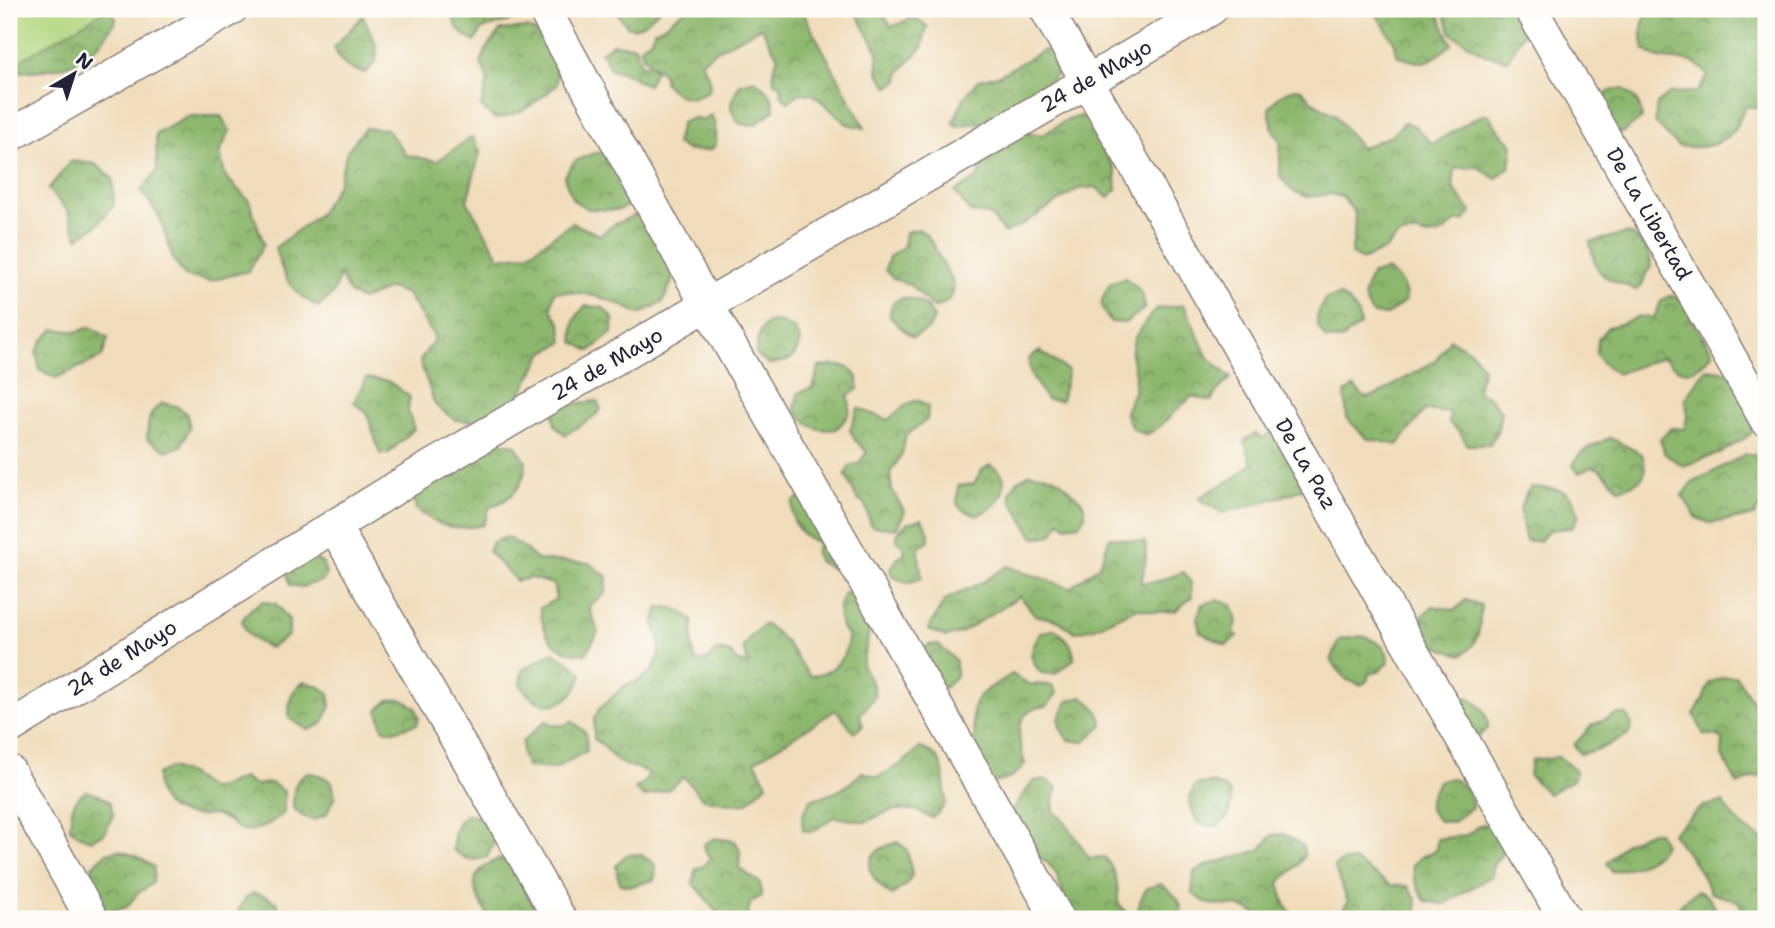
<svg xmlns="http://www.w3.org/2000/svg" width="1775" height="928" font-family="'Shantell Sans',sans-serif">
<style>
.forest{fill:url(#forest-crowns);stroke:#586c54;stroke-width:2}
.pitch{fill:#b2d67e;stroke:#6a7c5c;stroke-width:2}
.lines{fill:none;stroke-linecap:round;stroke-linejoin:round}
.street-casing{stroke:#897f7a;stroke-width:35}
.street{stroke:#fff;stroke-width:32}
.labels{text-anchor:middle;dominant-baseline:central;stroke-width:7;stroke-linejoin:round;paint-order:stroke}
.street-label{font-size:21px;fill:#22223b;stroke:#fdfcf7}
</style>
<defs>
<pattern id="forest-crowns" width="20" height="18" patternUnits="userSpaceOnUse" patternTransform="scale(1.75)"><rect width="20" height="18" fill="#8db76d"/><path d="M2 6a3 3 0 1 1 6 0M12 15a3 3 0 1 1 6 0" fill="none" stroke="#73945b"/></pattern>
</defs>
<rect width="100%" height="100%" fill="#fdfcf7"/>
<filter id="ink" filterUnits="userSpaceOnUse"><feTurbulence type="fractalNoise" baseFrequency=".0143" numOctaves="2"/><feDisplacementMap in="SourceGraphic" scale="14" xChannelSelector="R" yChannelSelector="G"/><feConvolveMatrix kernelMatrix="1 2 1 2 8 2 1 2 1" color-interpolation-filters="sRGB"/></filter>
<filter id="wash" filterUnits="userSpaceOnUse"><feTurbulence type="fractalNoise" baseFrequency=".00686" numOctaves="4" result="noise"/><feDisplacementMap in="SourceGraphic" scale="28" xChannelSelector="R" yChannelSelector="G"/><feGaussianBlur stdDeviation="1.57" result="paint"/><feColorMatrix in="noise" values="0 0 0 0 0 0 0 0 0 0 0 0 0 0 0 0 0 1.4 0 .05"/><feComposite in="paint" operator="in"/></filter>
<g filter="url(#wash)">
<rect width="100%" height="100%" fill="#f0dcba"/>
<!-- forest -->
<path class="forest" d="M52 9H112L116 20C90 66 66 69 17 72L9 62V30Z
M453 9H512L513 20 482 29 475 42C460 34 453 27 453 9Z
M614 9H661C651 16 646 25 633 28L627 26Z
M688 9H801L865 128 847 124 813 94 800 93 788 102 782 96 781 85 774 83 773 70 778 57 761 27 717 50 701 62 709 77 710 89C694 103 676 99 664 82V75L644 58 640 47 650 40 655 30C668 27 675 14 688 9Z
M854 9C876 9 880 6 891 27L915 17 927 26 922 48 900 71 899 81 888 87 878 72V52Z
M1373 9H1436L1452 44C1430 62 1424 68 1397 55L1395 43Z
M1443 9H1527L1531 19 1508 60 1486 55 1451 33Z
M1654 9H1766V105L1760 108 1746 106C1741 114 1739 124 1733 131 1717 149 1699 148 1677 146L1655 122 1657 104 1671 93 1697 92 1708 76C1691 53 1682 64 1660 58 1655 57 1649 52 1644 50 1641 35 1639 17 1654 9Z
M363 16 377 47 376 62 365 73C348 70 340 64 334 47Z
M528 28 546 38 557 73V85C533 104 526 113 495 119L481 107 488 80 481 62 488 46 501 30Z
M612 44 635 46 641 65H648L655 70 648 85C639 83 635 77 627 74 611 68 610 73 603 54L600 53Z
M1044 50 1058 51 1063 62 1059 73 1020 102 1006 107 997 120 957 126 953 123 964 98 978 80 999 75Z
M755 80C766 89 774 95 774 110L755 125 740 124C726 106 730 103 740 84Z
M1295 88 1301 89 1314 103 1334 114 1361 148 1393 135 1404 122 1415 126 1432 144 1477 117 1488 114 1497 128 1513 145 1510 166 1496 179 1478 167 1455 168 1453 188 1471 212 1464 221H1456C1444 234 1433 240 1416 232L1398 236 1386 249 1362 260 1351 254 1354 237 1355 213 1342 197 1331 194 1308 197 1292 191 1280 177V140L1273 130 1269 108 1279 96Z
M1622 88C1634 96 1641 103 1642 118L1622 133 1608 131 1598 111 1608 92Z
M711 115 714 121 716 144 711 150 689 151 676 144 681 123 695 117 702 121Z
M1083 115 1097 133 1102 150 1115 169 1117 189 1108 198 1096 187 1078 189 1020 226 1004 233 990 215 970 212 955 192 977 178 991 146 1016 130 1043 135 1063 122Z
M189 116H221L230 131 220 152 225 176 249 201 264 244 249 271 209 281 185 276 173 259 160 217 141 191 157 171 156 134Z
M365 128 387 129 406 155 437 161 472 137 480 152 467 201 500 258 528 254 572 223 600 235 613 225 643 211 675 274 663 302 639 314C612 299 586 291 554 292L551 309 561 324 563 343 544 352 515 405 480 422 455 420 435 405 420 361 435 338 407 294 390 288 362 300 349 293 340 275 333 294 319 307C291 294 283 277 275 248L319 214 338 184 347 151Z
M635 151V201L619 210 588 209 573 200 564 177 575 161 594 153Z
M71 161 95 164 113 179 114 205 96 226 78 238 67 210 48 189Z
M918 229C930 235 932 243 938 255 949 275 969 296 934 308L910 285 894 279 885 270 889 257 904 246 906 232Z
M1628 233C1642 239 1652 253 1651 269L1647 271 1642 285 1636 290C1604 275 1597 282 1590 242Z
M1387 270C1399 279 1406 285 1406 300L1387 315 1373 314C1359 296 1363 293 1372 274Z
M1125 278C1137 286 1144 292 1145 308L1125 323 1111 322C1096 304 1101 301 1111 282Z
M1340 295C1352 304 1359 310 1360 325L1341 340 1326 339C1312 321 1316 318 1325 299Z
M1670 296 1679 297 1713 353C1694 374 1685 379 1663 357L1617 374 1602 363 1596 353 1598 339 1608 327C1625 325 1637 313 1654 318L1661 301Z
M902 298C918 299 927 303 934 318L929 329 913 337C904 332 898 324 890 317 890 307 892 301 902 298Z
M1184 305 1207 356 1231 378 1218 390 1211 401 1192 396 1159 427 1146 435 1132 428 1125 412 1134 392 1135 374 1131 354 1134 339 1155 309Z
M586 306 602 307 613 318 612 333 590 351 574 342C572 325 573 317 586 306Z
M770 321 778 322 794 328 800 341C794 363 789 361 768 364L756 354C757 340 758 330 770 321Z
M91 327 108 338 102 357 56 378 40 370 36 353 43 340 54 329 76 332Z
M1450 339 1473 353 1483 368 1478 385 1479 393 1488 396 1501 411 1498 429 1490 445H1467L1460 432 1449 423 1450 413 1425 410 1398 445 1366 438 1347 418 1345 393 1354 387 1365 398 1377 395 1436 360Z
M1040 351 1068 371 1061 401 1046 399 1031 375 1028 359Z
M833 365 848 367 858 378V389L848 396C853 413 848 417 836 429 816 432 808 426 795 410L798 393 813 388 819 367Z
M1706 369 1730 372 1755 416 1751 434 1721 453 1683 466 1665 454 1660 439 1671 428 1684 429 1688 415 1685 399Z
M366 378 388 381 410 397 408 411 414 429 388 454H380L367 413 354 402Z
M597 401 601 409C595 419 576 427 565 435L555 425 553 413 561 405Z
M914 401H920L928 407 927 420 906 435 902 454 890 473 892 491 905 512 896 529 871 526 865 504 858 500 845 474 851 465 858 464 867 452 855 440 850 430 858 408 888 420 905 405Z
M162 403 176 406 187 414 190 427 181 446 167 451 147 439C148 422 148 412 162 403Z
M1275 430 1305 487 1290 494 1223 513 1198 498 1236 477 1252 464 1244 441 1255 434 1263 438Z
M1610 438 1642 454C1650 478 1641 482 1620 489L1598 468 1590 467 1579 473 1573 466C1578 449 1596 445 1610 438Z
M499 442 515 445 526 462C524 486 513 499 490 507L483 525C452 531 441 528 416 509L414 496C427 481 435 473 455 477L466 461Z
M1746 454 1766 455V500L1754 516 1710 523 1697 518 1682 495 1692 483Z
M990 465C1008 472 1007 490 996 503 992 509 983 512 977 516L963 510 957 504 958 486 974 484 982 470Z
M1030 473C1051 475 1057 476 1072 492 1081 500 1085 503 1085 516L1079 524 1066 526 1060 521 1052 535 1034 538 1011 500 1010 492 1018 480Z
M1531 487C1560 490 1570 485 1579 515L1572 528 1549 530 1540 541H1526C1521 519 1515 506 1531 487Z
M800 497 840 564 834 569 819 562 815 553 819 543C799 536 790 523 793 502Z
M922 519 929 533V540L918 549 922 578 908 583 893 577 890 570 898 558 905 554 903 545 897 541V534L907 523Z
M507 537 523 547 537 560 589 563 607 577 606 593 589 607 598 632 586 654C555 653 543 638 540 608L556 599 553 584 531 578 516 581 488 551 492 542Z
M1110 537 1145 542 1146 559 1141 583 1159 581 1184 572 1191 583 1192 597 1175 611 1155 612 1137 608 1095 628 1075 632 1057 620 1035 615 1020 596 961 633 946 637 928 629 945 600 983 582 1007 566 1070 588 1099 566Z
M309 555 323 564 326 574 324 580 302 587 290 585 285 566Z
M844 593C862 593 868 606 878 620L869 633 862 665 873 685 875 696 860 715 863 726 854 732 836 710 755 761 767 784 747 803 737 804 703 799 684 777 669 789 644 797 635 789 644 782 649 774C640 766 631 769 621 763 610 758 609 747 594 739V719L600 708 626 685 638 681 653 670 658 658 660 643 654 622 659 607C675 607 681 609 693 621 693 638 690 646 696 662L707 660 716 650 731 653 736 661 749 664 743 648 751 636 765 624C786 637 795 657 810 676 832 675 848 658 848 636 836 622 836 609 844 593Z
M1217 600 1232 605 1237 620 1234 634 1238 636 1226 645 1200 632 1197 618 1202 604Z
M1466 600 1481 605C1479 628 1482 641 1462 655 1436 646 1424 648 1422 616L1433 606 1455 610Z
M262 601 276 604 289 620V635L270 648C255 641 246 637 242 620L251 609Z
M1055 629C1066 638 1074 644 1074 659L1055 674 1041 673C1026 655 1031 652 1040 633Z
M1362 636C1376 641 1388 646 1389 662L1378 672 1369 674 1367 681 1361 685 1347 680 1331 661 1339 640Z
M938 644 956 661V676L946 687 938 688 919 653 929 645Z
M553 652 571 663 582 673C577 697 554 715 531 697 527 694 523 688 520 684L522 670Z
M1012 674 1029 684 1052 685 1057 693 1047 706C1012 709 1017 739 1025 764 1001 794 984 780 956 765L975 735C966 694 982 694 1012 674Z
M1736 676 1766 722V776L1754 777 1738 785 1722 756 1723 739 1714 735H1704L1694 714 1703 700 1709 683 1723 677Z
M304 682 318 686 329 693 331 706 322 724 308 730 289 718C289 702 289 691 304 682Z
M1082 697C1094 705 1102 712 1102 727L1083 742 1068 740C1054 722 1058 720 1068 701Z
M1469 697C1480 706 1488 712 1488 728L1477 738 1454 702Z
M402 699 416 708 419 718 417 724 394 731 383 729 378 710 388 700Z
M1617 714H1626L1632 725 1629 734 1600 749 1580 754 1574 745 1592 725Z
M545 721C556 727 562 727 572 721L586 733 587 751 554 769 527 767 522 753V742Z
M920 748C938 753 943 762 944 780 945 801 951 803 932 818L915 810H892L865 822 834 817 812 832 803 830 802 816 811 799C835 794 845 790 862 772L878 777 903 763Z
M1559 757 1576 771 1573 780 1548 794 1529 775 1532 760Z
M170 768 189 774 212 790 243 778 253 785 271 783 284 791V813C272 822 256 835 240 829 232 826 225 816 216 815 211 814 205 816 200 816 171 814 156 805 157 774Z
M307 772 322 776 332 782 335 796 326 815 313 820 302 816 293 808C293 792 293 781 307 772Z
M1452 778C1465 786 1472 792 1472 807L1453 822 1439 821 1429 809V801L1438 781Z
M1045 779 1058 788 1053 801 1054 812 1064 820 1089 858 1104 857C1117 872 1118 883 1118 903L1131 919H1081L1065 901 1057 875 1049 864 1040 858 1012 810 1033 781Z
M1211 783C1234 788 1233 796 1228 817L1218 826 1202 825 1196 820 1189 799 1195 785Z
M86 791 99 795 110 802 113 815 104 834 90 840 80 836 70 828C71 811 71 801 86 791Z
M1723 802C1734 819 1744 830 1763 839L1766 850V919H1748L1738 901 1711 893 1700 871 1672 833 1703 806Z
M468 814 482 818 493 824 496 838 487 857C472 862 466 860 453 850 454 834 453 823 468 814Z
M1493 824 1501 839 1502 854 1493 865 1492 876 1444 904 1425 901 1415 881 1413 865 1419 858 1436 850 1437 839 1467 835 1479 825Z
M1649 832H1658L1664 844C1657 862 1630 868 1612 872L1607 863 1625 843Z
M1284 834 1302 845 1305 853 1300 863 1279 883 1285 904 1295 919H1258L1259 915C1252 912 1243 907 1236 906 1213 904 1213 909 1192 893L1194 872 1208 865 1260 850 1272 835Z
M715 838 735 841 740 850 739 868 760 883 762 896 751 902 748 912 750 919H725C721 914 716 913 712 907 705 898 702 891 693 884L695 870 704 866 710 857 706 853 704 844Z
M898 842 907 850 912 875 906 885 891 895C863 874 861 852 898 842Z
M118 850 136 856 154 867 153 883 137 894 127 907 105 914 95 900 92 866 107 853Z
M640 854 654 863 656 873 654 880 632 886 620 884 616 866 626 855Z
M499 859C519 866 528 890 534 909L528 919H491C473 894 463 873 499 859Z
M1344 861H1355L1390 885 1408 886 1416 899 1417 912 1405 919H1329L1339 916 1348 902 1334 866Z
M1161 884C1173 893 1189 905 1177 919H1141C1133 909 1142 898 1147 888Z
M1697 891C1710 896 1718 904 1715 919H1675C1679 904 1684 899 1697 891Z
M253 893 267 897 278 903 279 919H238C239 906 242 900 253 893Z"/>
<!-- pitch -->
<path class="pitch" d="M9 9H108L9 67Z"/>
</g>
<g filter="url(#ink)">
<g class="lines">
<!-- street casing -->
<g class="street-casing">
<path id="street" d="M544 9 707 305 1058 919
M1046 9 1565 919
M1531 9 1766 420
M9 136 231 9
M334 526 560 919
M9 728 405 482 1211 9
M9 771 92 919"/>
</g>
<!-- street -->
<use href="#street" class="street"/>
</g>
</g>
<g class="labels">
<!-- street labels -->
<g class="street-label">
<text transform="translate(1096 76) rotate(-30)">24 de Mayo</text>
<text transform="translate(1649 214) rotate(60)">De La Libertad</text>
<text transform="translate(607 364) rotate(-30)">24 de Mayo</text>
<text transform="translate(1306 464) rotate(60)">De La Paz</text>
<text transform="translate(122 658) rotate(-32)">24 de Mayo</text>
</g>
</g>
<!-- margin -->
<rect width="1775" height="928" fill="none" stroke="#fdfcf7" stroke-width="35"/>
<!-- north arrow -->
<g transform="translate(74 74) rotate(39)" stroke="#fdfcf7" stroke-width="5" paint-order="stroke">
<path d="M0-5L12 26L0 18L-12 26Z" fill="#22223b"/>
<text y="-10" font-size="19" font-weight="bold" text-anchor="middle" fill="#22223b">N</text>
</g>
</svg>
